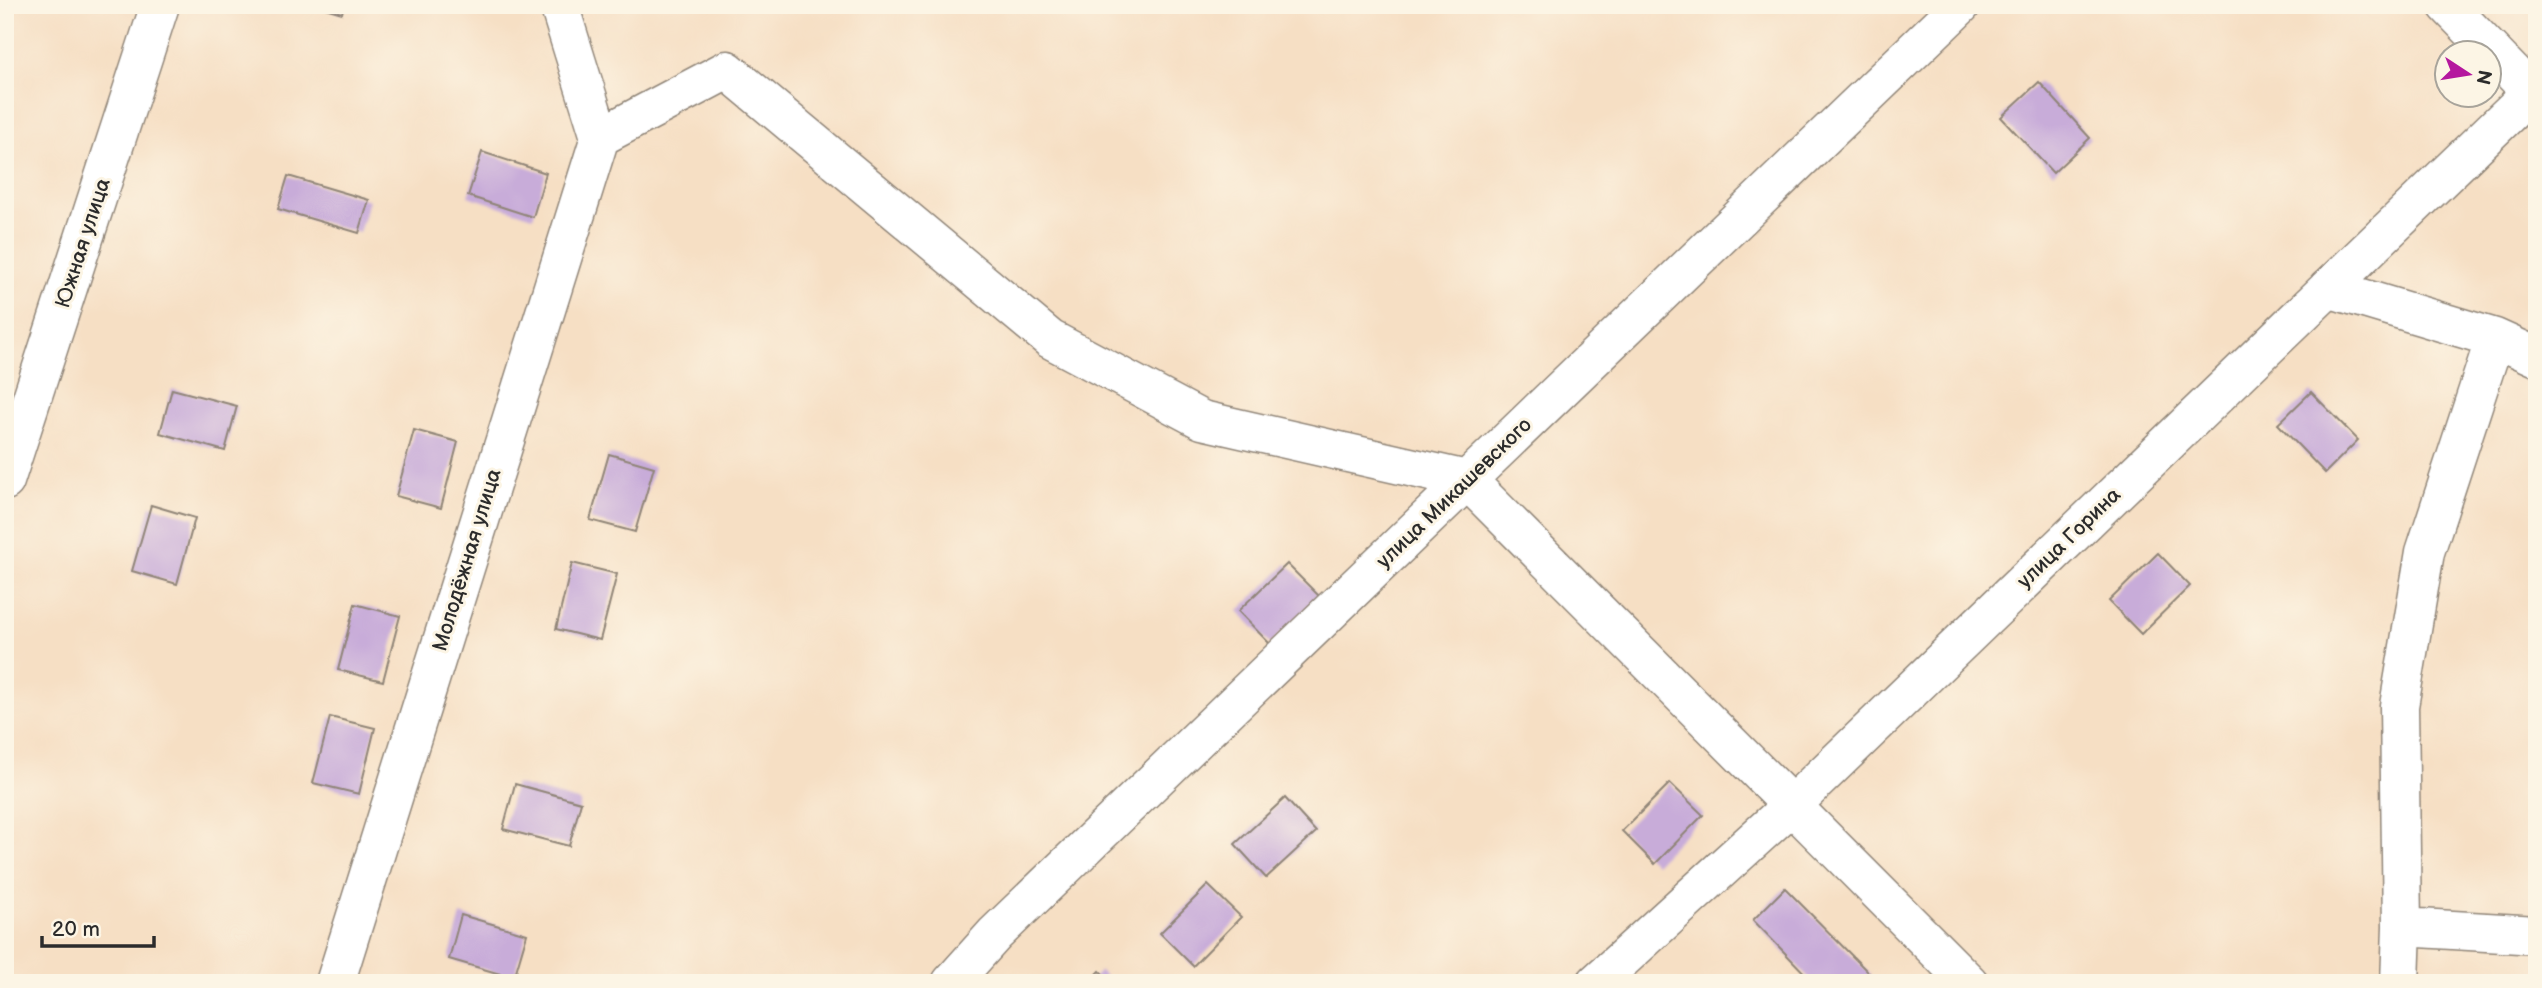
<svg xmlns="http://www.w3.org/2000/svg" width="2542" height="988" font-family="'Balsamiq Sans',sans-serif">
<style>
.building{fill:#c8acd9}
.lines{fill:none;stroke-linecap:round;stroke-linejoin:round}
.minor-casing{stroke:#908578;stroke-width:41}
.minor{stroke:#fff;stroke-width:38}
.labels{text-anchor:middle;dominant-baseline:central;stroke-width:6;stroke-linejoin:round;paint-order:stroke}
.street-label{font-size:21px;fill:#2b2b2b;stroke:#fcf5e5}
</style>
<rect width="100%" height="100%" fill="#fcf5e5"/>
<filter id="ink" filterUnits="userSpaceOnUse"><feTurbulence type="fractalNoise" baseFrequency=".0143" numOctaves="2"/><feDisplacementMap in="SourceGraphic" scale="14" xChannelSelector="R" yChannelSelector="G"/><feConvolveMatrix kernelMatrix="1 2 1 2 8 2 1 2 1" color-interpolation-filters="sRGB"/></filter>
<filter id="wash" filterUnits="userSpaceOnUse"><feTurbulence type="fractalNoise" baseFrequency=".00686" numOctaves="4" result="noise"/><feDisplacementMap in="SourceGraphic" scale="28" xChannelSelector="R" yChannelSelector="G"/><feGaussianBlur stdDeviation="1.57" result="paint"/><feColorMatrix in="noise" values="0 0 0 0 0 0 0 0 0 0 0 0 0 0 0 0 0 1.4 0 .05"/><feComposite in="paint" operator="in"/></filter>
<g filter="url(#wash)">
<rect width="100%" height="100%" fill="#f6dfc4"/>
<g id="blocks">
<!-- building -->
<path class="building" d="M315 5H344L342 13Z
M2039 82 2090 138 2053 173 2001 117Z
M482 152 546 173 533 217 468 196Z
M288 176 369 200 359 233 278 209Z
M172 389 237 406 225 451 160 433Z
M2311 392 2358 440 2325 473 2278 424Z
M414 430 458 442 441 508 396 496Z
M609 454 654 467 635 532 590 520Z
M151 505 195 518 177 584 132 571Z
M2158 553 2190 586 2141 634 2109 601Z
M572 563 617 574 600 640 556 629Z
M1287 564 1319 596 1270 644 1238 611Z
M355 604 400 616 383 681 338 670Z
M330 717 375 728 359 794 313 783Z
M1670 783 1703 815 1655 864 1622 831Z
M515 784 581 802 569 846 503 829Z
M1285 798 1316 832 1266 878 1235 844Z
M1208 885 1241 917 1193 966 1160 933Z
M1785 888 1871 975 1863 983H1814L1753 920Z
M461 915 527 934 514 978 449 959Z
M1100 971 1111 983H1088Z"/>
</g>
</g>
<g filter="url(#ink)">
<use href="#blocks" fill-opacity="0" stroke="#908578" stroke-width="2"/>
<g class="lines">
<!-- minor casing -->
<g class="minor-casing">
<path id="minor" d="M559 5 600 137
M2447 5 2537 98
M600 137 727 70 1050 339 1202 420 1467 480 1969 983
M2328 288 2495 338 2537 357
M5 481 160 5
M2402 927 2537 935
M335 983 600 137
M951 983 995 934 1961 5
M1596 983 1792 805 2537 87
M2400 983 2402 927 2399 706 2425 552 2495 338"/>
</g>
<!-- minor -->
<use href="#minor" class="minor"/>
</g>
</g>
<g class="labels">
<!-- street labels -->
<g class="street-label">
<text transform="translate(83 243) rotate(-72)">Южная улица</text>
<text transform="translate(1454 493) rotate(-44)">улица Микашевского</text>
<text transform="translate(2069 538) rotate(-44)">улица Горина</text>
<text transform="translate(467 560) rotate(-73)">Молодёжная улица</text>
</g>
</g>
<!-- margin -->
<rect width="2542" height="988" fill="none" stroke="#fcf5e5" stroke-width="28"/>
<!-- north arrow -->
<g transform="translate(2468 74) rotate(102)"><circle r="33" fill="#fcf5e5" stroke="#a8a49b" stroke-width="2"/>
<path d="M0-5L12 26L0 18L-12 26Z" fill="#b5179e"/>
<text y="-10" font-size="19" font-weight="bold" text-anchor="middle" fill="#2b2b2b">N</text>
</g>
<!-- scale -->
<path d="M42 936v10h112v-10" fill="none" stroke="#2b2b2b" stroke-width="3.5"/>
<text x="52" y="936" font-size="21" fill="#2b2b2b" stroke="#fcf5e5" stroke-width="5" paint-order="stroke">20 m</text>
</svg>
